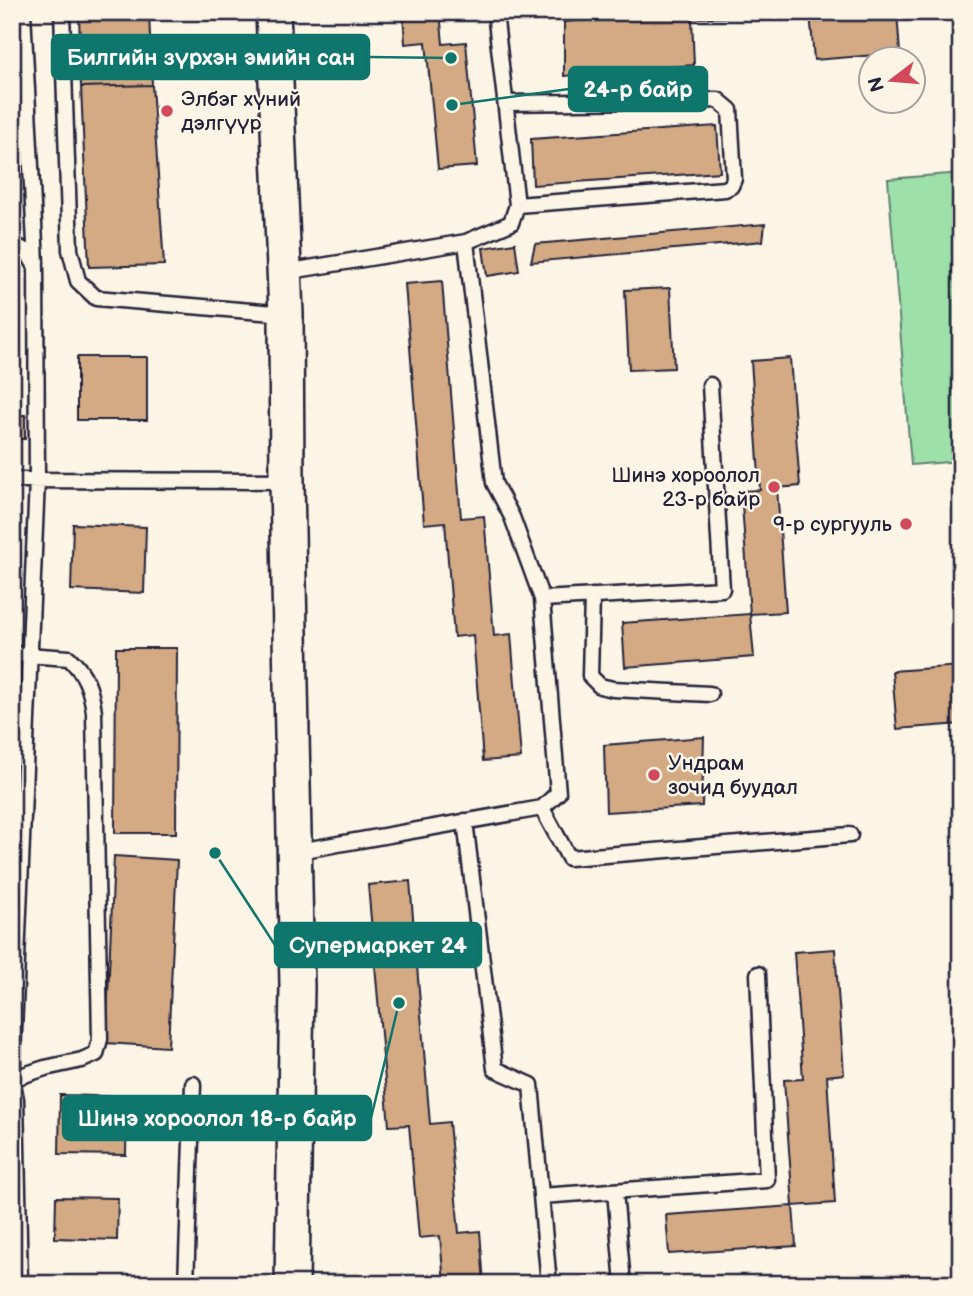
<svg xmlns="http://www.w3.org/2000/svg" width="973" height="1296" font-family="'Balsamiq Sans',sans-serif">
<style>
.green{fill:#9de0aa;stroke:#608172;stroke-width:2}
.building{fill:#d3aa84;stroke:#22223b;stroke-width:2}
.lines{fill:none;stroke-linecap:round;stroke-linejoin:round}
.service-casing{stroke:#22223b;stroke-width:19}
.tertiary-casing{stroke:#22223b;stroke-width:38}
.service{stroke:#fcf5e5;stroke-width:14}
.tertiary{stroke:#fcf5e5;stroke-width:33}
.poi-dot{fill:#d1495b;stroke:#fcf5e5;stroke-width:2.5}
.labels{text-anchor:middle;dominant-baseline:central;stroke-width:5;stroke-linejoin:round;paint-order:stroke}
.poi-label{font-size:21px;fill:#22223b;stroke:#fcf5e5;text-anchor:start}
.leader{fill:none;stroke:#0f766e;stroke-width:2.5}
.callout-dot{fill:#0f766e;stroke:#fcf5e5;stroke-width:2.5}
.callout{fill:#0f766e;stroke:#0f766e;stroke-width:2.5}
.callout-label{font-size:23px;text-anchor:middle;font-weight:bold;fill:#fff}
</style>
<rect width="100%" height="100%" fill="#fcf5e5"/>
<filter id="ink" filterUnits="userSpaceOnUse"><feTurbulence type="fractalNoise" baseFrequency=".0143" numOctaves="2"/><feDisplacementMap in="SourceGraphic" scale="14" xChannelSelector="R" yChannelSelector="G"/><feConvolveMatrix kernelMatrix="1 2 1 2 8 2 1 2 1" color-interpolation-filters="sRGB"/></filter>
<g filter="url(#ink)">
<!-- green -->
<path class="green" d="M961 173V461L911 465 888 179Z"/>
<!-- building -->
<path class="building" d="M79 12H149L152 85 81 87Z
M403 12H440L443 44 466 42 477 166 438 169 426 42 405 44Z
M674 12H735L736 17 692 18 694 65 564 76V22Z
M810 12H897L900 53 814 60Z
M152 85 164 265 89 267 81 87Z
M717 126 720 172 533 185 531 139Z
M765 224 763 241 531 262 535 244Z
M515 243 519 271 487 276 483 248Z
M442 281 461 518 484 516 494 636 511 634 521 758 483 761 473 635 454 637 445 522 424 524 405 284Z
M670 288 674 368 629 370 625 290Z
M77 357H147V420H77Z
M790 358 800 486 777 488 786 612 750 614 741 491 760 490 751 361Z
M12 415H25V439H12Z
M73 524 146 527 144 593 71 590Z
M750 614 754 657 625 667 622 623Z
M116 648H177L176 833H115Z
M961 666V724L897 729 892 671Z
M704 737 702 806 606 812 604 745Z
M961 778V808H959L957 779Z
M114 856 177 860 168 1047 106 1043Z
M410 881 430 1124 449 1122 459 1233 480 1231 484 1284H444L440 1236 419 1238 409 1125 389 1126 368 885Z
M835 949 844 1074 827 1076 835 1203 793 1206 784 1080 803 1079 794 952Z
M60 1095 127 1097 126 1155 59 1154Z
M56 1197 118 1198 117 1240 55 1238Z
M793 1206 796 1246 669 1254 666 1215Z"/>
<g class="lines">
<!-- service casing -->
<g class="service-casing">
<path id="service" d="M23 12 36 263
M62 12 70 250 78 281 96 298 286 314
M506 103 718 100 730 110 734 179 731 186 725 189 517 205
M466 242 494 483 512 517 542 599 722 589 710 385
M12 243 28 253 36 267 37 480 12 1079 45 1068 82 1060 96 1054 100 1039 94 712C91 689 86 674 69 658L12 654
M285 272 466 242 511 223 517 205 495 12
M12 480 287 481
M592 596 590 676 600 686 613 689 710 694
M542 599 558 793 542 808
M465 821 495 1069 531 1085 549 1284
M293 852 542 808 569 858 850 835
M12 1079 16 1099 20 1284
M615 1191 623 1284
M541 1196 767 1180 758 974
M186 1284 193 1084"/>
</g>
<!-- tertiary casing -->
<g class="tertiary-casing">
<path id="tertiary" d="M273 12 286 314 287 481 297 987 292 1284"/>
</g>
<!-- service -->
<use href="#service" class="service"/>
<!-- tertiary -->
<use href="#tertiary" class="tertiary"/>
</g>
</g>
<!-- markers -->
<g class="poi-dot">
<circle cx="167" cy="111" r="7"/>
<circle cx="774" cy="487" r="7"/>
<circle cx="906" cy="524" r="7"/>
<circle cx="654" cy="775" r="7"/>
</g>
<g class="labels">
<!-- poi labels -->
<g class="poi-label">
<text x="181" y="99">Элбэг хүний<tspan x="181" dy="24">дэлгүүр</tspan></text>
<text x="760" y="475" text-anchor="end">Шинэ хороолол<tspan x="760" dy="24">23-р байр</tspan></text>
<text x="892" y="524" text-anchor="end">9-р сургууль</text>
<text x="668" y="763">Ундрам<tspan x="668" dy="24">зочид буудал</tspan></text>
</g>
</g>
<!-- callouts -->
<path class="leader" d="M451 58L369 57M452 105L569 89M215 853L275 945M399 1003L371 1118"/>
<g class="callout-dot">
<circle cx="451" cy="58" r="7"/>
<circle cx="452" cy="105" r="7"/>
<circle cx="215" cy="853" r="7"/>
<circle cx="399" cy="1003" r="7"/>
</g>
<g class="callout">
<rect x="52" y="35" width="317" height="44" rx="7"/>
<rect x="569" y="67" width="138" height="44" rx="7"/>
<rect x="275" y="923" width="206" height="44" rx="7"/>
<rect x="63" y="1096" width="308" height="44" rx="7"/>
</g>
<g class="callout-label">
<text x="211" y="65">Билгийн зүрхэн эмийн сан</text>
<text x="638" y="97">24-р байр</text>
<text x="378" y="953">Супермаркет 24</text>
<text x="217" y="1126">Шинэ хороолол 18-р байр</text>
</g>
<!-- margin -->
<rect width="973" height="1296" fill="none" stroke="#fcf5e5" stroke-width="42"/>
<rect x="21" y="21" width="931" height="1254" fill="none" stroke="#22223b" stroke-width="2.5" filter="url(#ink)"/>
<!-- north arrow -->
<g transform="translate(892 80) rotate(254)"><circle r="33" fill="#fcf5e5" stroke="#a5a1a1" stroke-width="2"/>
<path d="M0-5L12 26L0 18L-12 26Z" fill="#d1495b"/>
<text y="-10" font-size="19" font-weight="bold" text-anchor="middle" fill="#22223b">N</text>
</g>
</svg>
